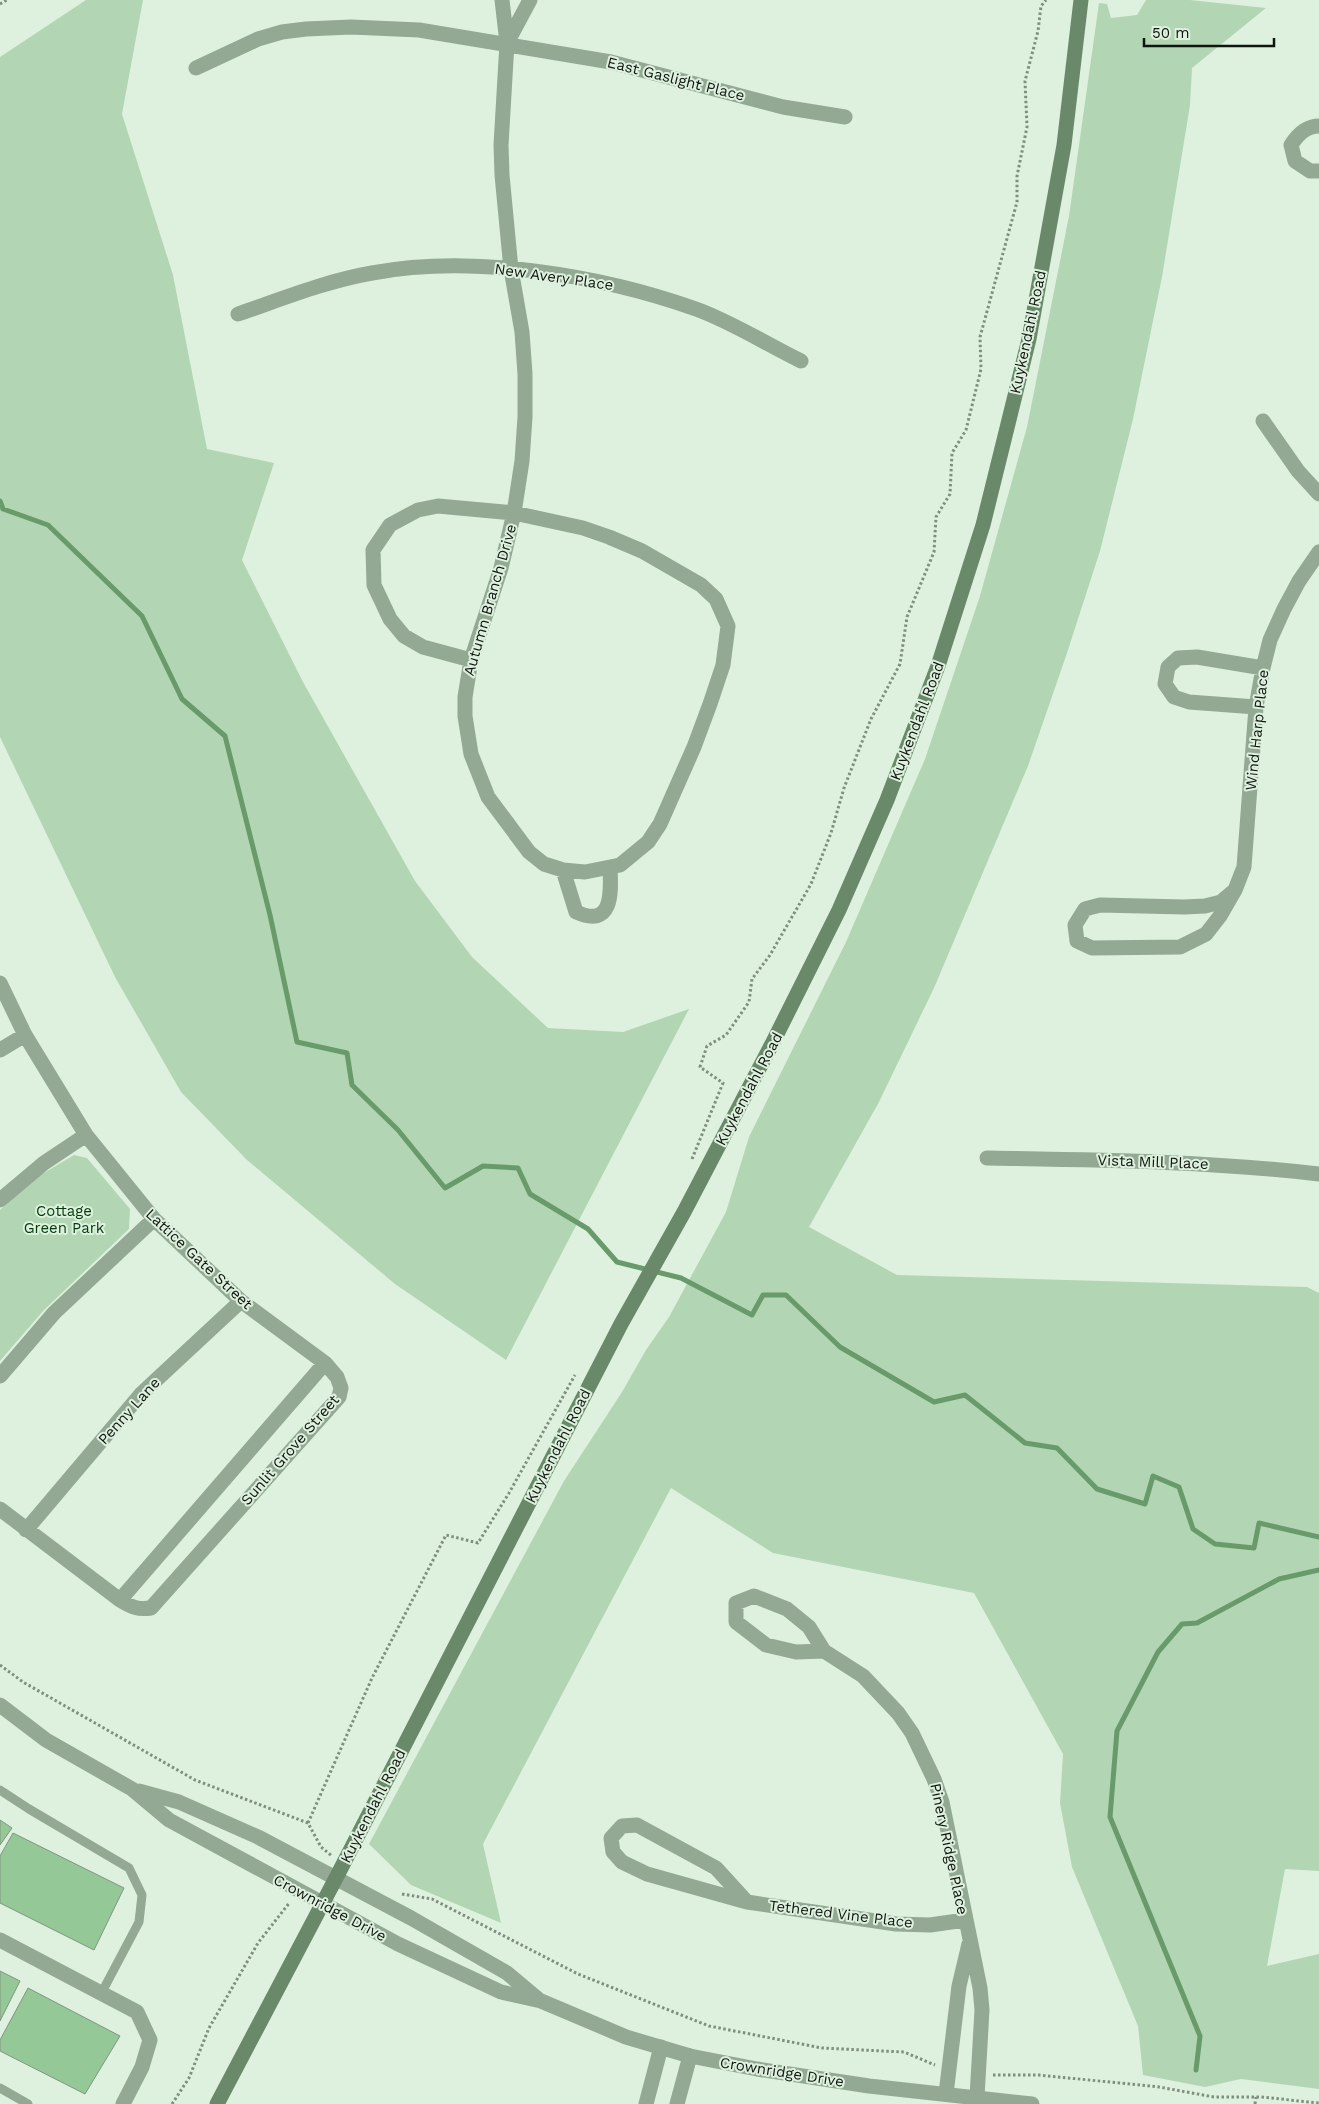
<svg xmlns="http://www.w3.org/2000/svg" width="1319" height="2104" font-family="'Work Sans',sans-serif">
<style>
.green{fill:#b2d6b3}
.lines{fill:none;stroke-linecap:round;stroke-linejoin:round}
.stream{stroke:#699a6b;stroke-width:5}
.building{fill:#95c897;stroke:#839483}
.path{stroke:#808e80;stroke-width:3;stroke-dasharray:2.5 2.5;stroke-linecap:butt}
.service{stroke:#93a994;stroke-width:9}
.minor{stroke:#93a994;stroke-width:15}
.tertiary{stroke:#93a994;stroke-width:15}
.secondary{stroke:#69896a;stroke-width:15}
.labels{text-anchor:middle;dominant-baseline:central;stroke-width:4;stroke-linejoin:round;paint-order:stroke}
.street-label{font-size:15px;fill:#0f150f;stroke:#def1de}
.park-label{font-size:15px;fill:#013b0c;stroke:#def1de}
</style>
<rect width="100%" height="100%" fill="#def1de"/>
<!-- green -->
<path class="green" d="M86 0H143L122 114 173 275 207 449 274 463 242 560 303 682 415 881 472 957 548 1028 623 1032 689 1009 506 1360 395 1284 247 1160 181 1092 115 977 0 737V57Z
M1146 0H1190L1266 8 1192 68 1190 105 1162 277 1133 419 1100 551 1066 656 1028 766 934 988 879 1102 809 1227 897 1275 1307 1287 1319 1293V1871L1285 1869 1267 1966 1319 1954V2089L1241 2079 1205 2087 1143 2075 1138 2026 1072 1867 1060 1803 1063 1754 974 1593 773 1553 671 1488 483 1844 501 1923 411 1885 369 1844 564 1481 622 1392 646 1350 669 1317 726 1212 749 1137 846 942 925 759 980 596 1027 427 1069 216 1099 3 1107 4 1111 18 1137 15Z
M74 1155 87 1158 130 1209 129 1229 44 1310 0 1361V1210L32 1180Z"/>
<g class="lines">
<!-- stream -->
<path class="stream" d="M0 501 3 509 48 525 142 616 182 699 225 736 270 915 297 1042 347 1053 352 1085 398 1130 445 1188 483 1166 518 1168 530 1194 588 1229 617 1262 681 1278 752 1315 763 1295H786L840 1347 934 1402 965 1395 1025 1443 1057 1448 1097 1489 1145 1504 1153 1476 1179 1487 1193 1529 1215 1544 1254 1548 1259 1523 1319 1537
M1196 2070 1200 2036 1110 1817 1117 1731 1158 1652 1182 1624 1197 1623 1279 1579 1319 1570"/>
</g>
<!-- building -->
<path class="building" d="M0 1820 12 1828 0 1845Z
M13 1833 124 1888 94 1950 0 1903V1856Z
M0 1971 20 1981 0 2021Z
M28 1988 120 2036 85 2094 0 2051V2040Z"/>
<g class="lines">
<!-- path -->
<path class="path" d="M0 4 7 0
M692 1159 723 1083 700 1067 707 1046 726 1035 749 1002 752 979 770 955 811 884 831 833 844 788 871 719 900 664 907 617 934 552 936 517 950 494 952 453 966 430 981 369 980 337 1017 202V176L1027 127 1025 81 1038 31 1041 6 1046 0
M0 1665 23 1682 195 1780 308 1823 321 1847 332 1856
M308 1823 372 1678 446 1535 478 1543 509 1493 575 1375
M402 1894 432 1899 578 1974 709 2026 822 2048 904 2052 935 2065
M993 2075H1039L1159 2087 1214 2097H1261L1319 2103
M172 2104 189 2078 209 2028 258 1943 290 1902
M1255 2104 1256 2097"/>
<!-- service -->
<path class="service" d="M0 1790 29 1809 129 1868 142 1895 139 1922 102 1992
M0 2088 28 2104"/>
<!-- minor -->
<path class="minor" d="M507 43 530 0
M196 68 258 39 282 32 306 29 351 27 419 30 611 62 783 107 845 117
M1319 126C1306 126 1298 134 1291 145L1295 161 1310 171H1319
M238 314C282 299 326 281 372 273 472 254 600 275 696 309 732 322 766 344 801 361
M1263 421 1298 471 1319 494
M471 660 423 647 404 636 390 619 374 585 373 550 390 525 418 510 438 506 514 513 583 528 609 537 642 551 701 585 716 599 728 626 723 665 710 704 694 747 660 824 648 842 620 865 585 872 563 870 544 864 529 852 488 797 471 754 465 716V697L471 660 501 568 514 513 522 461 525 417V374L522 332 511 269 502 175 501 145 507 43 502 0
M1256 707 1189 702 1174 697 1165 684 1168 667 1178 658 1197 657 1263 668
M563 870 576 912C614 929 611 891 610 867
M1235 890 1221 902 1205 906 1184 907 1100 905 1085 909 1075 925 1077 941 1092 948 1180 947 1206 934 1220 916 1235 890 1244 867 1256 707 1263 668 1270 640 1284 609 1299 581 1319 552
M0 983 25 1035 86 1135 154 1219 241 1301 325 1363 337 1377 341 1388 339 1397 151 1608C138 1610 131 1607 120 1600L0 1509
M0 1050 25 1035
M987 1158C1098 1160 1209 1161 1319 1174
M0 1200 44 1163 86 1135
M0 1376 54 1313 154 1219
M26 1530 141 1394 241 1301
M120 1600 325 1363
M824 1651 796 1652 766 1645 736 1622V1603L754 1596 787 1609 809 1627 824 1651 863 1676 898 1713 912 1733 934 1779 942 1802 980 1988 982 2010 977 2097
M637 1825 716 1868 747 1902 647 1874 622 1862 613 1852 611 1838 622 1826Z
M747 1902 896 1924 930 1925 965 1920
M0 1940 137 2012 150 2040 142 2067 123 2104
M946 2094 959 1986 969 1944
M646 2104 661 2047
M677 2104 690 2056"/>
<!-- tertiary -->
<path class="tertiary" d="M0 1705 46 1740 132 1789 169 1820 398 1944 501 1992 541 2001 626 2037 690 2056 757 2069 869 2086 1032 2104
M139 1791 179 1802 258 1837 411 1918 507 1973 538 1999"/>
<!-- secondary -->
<path class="secondary" d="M217 2104 336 1878 621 1324 684 1212 773 1042 839 910 887 800 938 666 983 525 1029 339 1064 145 1081 0"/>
</g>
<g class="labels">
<!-- street labels -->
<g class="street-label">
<text transform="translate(676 79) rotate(14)">East Gaslight Place</text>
<text transform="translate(554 277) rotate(8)">New Avery Place</text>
<text transform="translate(1028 332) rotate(-78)">Kuykendahl Road</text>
<text transform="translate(490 600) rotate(-74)">Autumn Branch Drive</text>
<text transform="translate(917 721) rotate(-69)">Kuykendahl Road</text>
<text transform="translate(1257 730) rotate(-84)">Wind Harp Place</text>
<text transform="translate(749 1089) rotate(-62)">Kuykendahl Road</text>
<text transform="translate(1153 1162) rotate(2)">Vista Mill Place</text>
<text transform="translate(199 1259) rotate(43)">Lattice Gate Street</text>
<text transform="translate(129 1411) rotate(-48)">Penny Lane</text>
<text transform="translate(558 1446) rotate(-63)">Kuykendahl Road</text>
<text transform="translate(290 1450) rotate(-49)">Sunlit Grove Street</text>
<text transform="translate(373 1806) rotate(-63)">Kuykendahl Road</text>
<text transform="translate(949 1849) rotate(78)">Pinery Ridge Place</text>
<text transform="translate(330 1908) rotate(28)">Crownridge Drive</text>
<text transform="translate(841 1914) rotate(7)">Tethered Vine Place</text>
<text transform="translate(782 2072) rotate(9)">Crownridge Drive</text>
</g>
<!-- park labels -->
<g class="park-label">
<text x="64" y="1211">Cottage<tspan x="64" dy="17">Green Park</tspan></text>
</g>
</g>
<!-- scale -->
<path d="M1144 38v8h130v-8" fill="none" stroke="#0f150f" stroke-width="2.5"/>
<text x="1152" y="38" font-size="15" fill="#0f150f" stroke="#def1de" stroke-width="4" paint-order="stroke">50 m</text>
</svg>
